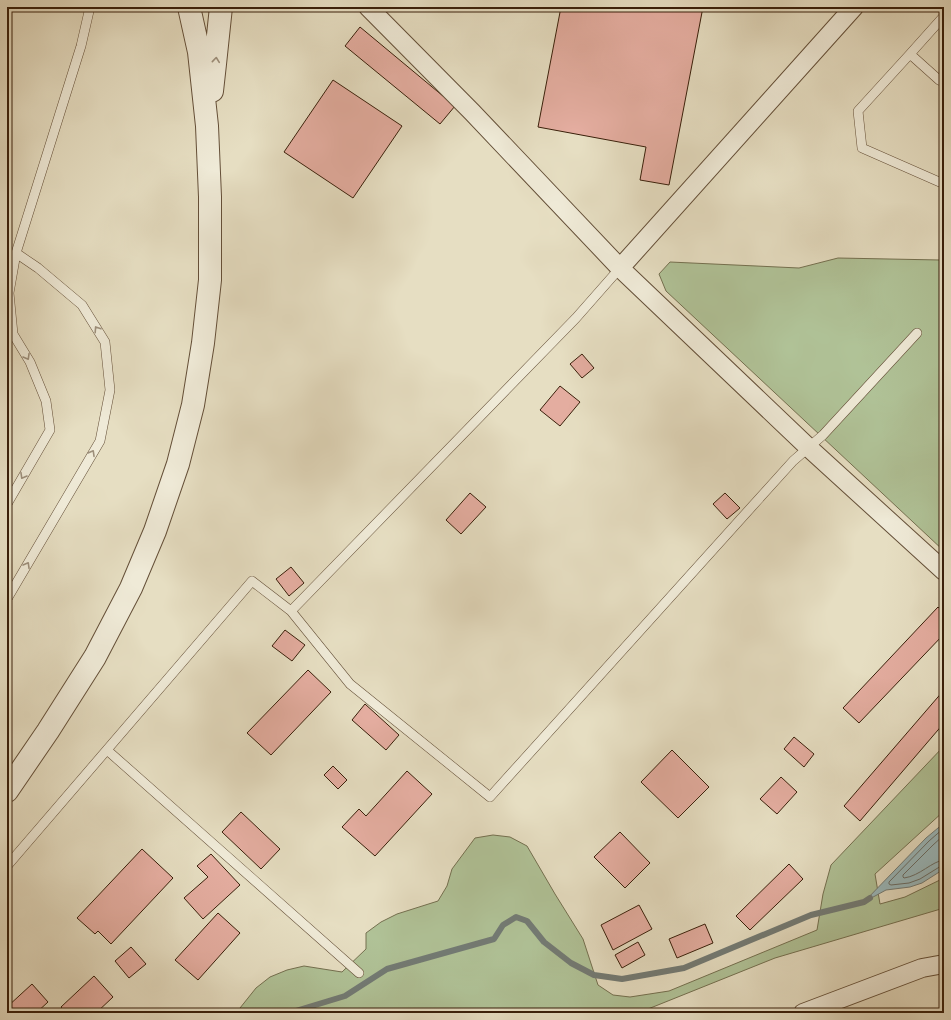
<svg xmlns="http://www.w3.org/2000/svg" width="951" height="1020" font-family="Alegreya,serif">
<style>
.green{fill:#b0c297;stroke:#747050}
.water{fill:#9ab9bd;stroke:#737b75}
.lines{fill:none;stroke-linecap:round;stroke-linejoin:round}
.shore{stroke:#6a6c64;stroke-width:1}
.stream{stroke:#737b75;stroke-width:6}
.building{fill:#e4ada0;stroke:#391f0a}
.service-casing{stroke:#644f38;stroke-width:10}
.minor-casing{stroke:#644f38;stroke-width:20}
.tertiary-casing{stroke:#644f38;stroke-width:24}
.service{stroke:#efead7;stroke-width:9}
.minor{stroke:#efead7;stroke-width:18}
.tertiary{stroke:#efead7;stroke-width:22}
.oneway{stroke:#9d8f7b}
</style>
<rect width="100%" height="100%" fill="#e6dec2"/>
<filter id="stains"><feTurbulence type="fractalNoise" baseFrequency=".005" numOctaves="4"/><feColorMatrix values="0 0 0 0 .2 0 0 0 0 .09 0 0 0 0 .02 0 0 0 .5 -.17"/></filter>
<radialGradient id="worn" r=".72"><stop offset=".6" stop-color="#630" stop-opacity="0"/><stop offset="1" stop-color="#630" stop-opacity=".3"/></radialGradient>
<!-- green -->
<path class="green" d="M838 258 940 260 944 266V551L666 291 659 274 670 262 799 268Z
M944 746V811L875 874 880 904 905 897 944 878V908L775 958 638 1013H236L256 988 270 977 287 970 304 966 342 972 366 949V933L381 922 397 914 438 901 447 886 452 869 475 838 493 835 510 837 527 846 555 894 583 939 598 985 613 995 630 997 669 991 817 930 823 894 831 865Z"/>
<!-- water -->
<path class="water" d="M944 823V869L922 883 910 887 886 890 864 902 926 838Z"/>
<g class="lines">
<!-- shore -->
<path class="shore" d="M944 828 929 841 889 882V884L891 885 909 883 920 879 941 866 944 865
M944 835 933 845 903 875V877L904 878C920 876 932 861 944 860"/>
<!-- stream -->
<path class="stream" d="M289 1013 345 996 387 969 494 939 503 925 516 917 527 921 544 942 571 963 594 975 622 979 684 968 811 915 864 902 870 898"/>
</g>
<!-- building -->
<path class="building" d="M561 7H703L669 185 640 180 646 147 538 127Z
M360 27 455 106 440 124 345 46Z
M333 80 402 126 353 198 284 152Z
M582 354 594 368 582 378 570 364Z
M7 371 11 373 7 380Z
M560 386 580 402 560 426 540 410Z
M470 493 486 507 461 534 446 520Z
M725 493 740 508 727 519 713 504Z
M291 567 304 583 289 596 276 579Z
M938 607 944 613V634L859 723 843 708Z
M285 630 305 645 292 661 272 646Z
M308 670 331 692 271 755 247 733Z
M944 690V723L860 821 844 806Z
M365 704 399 735 386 750 352 720Z
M794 737 814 754 804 767 784 749Z
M672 750 709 787 678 818 641 782Z
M333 766 347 780 338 789 324 775Z
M407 771 432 794 375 856 342 827 359 809 366 816Z
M781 777 797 792 777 814 760 799Z
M241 812 280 849 261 869 222 832Z
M620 832 650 863 625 888 594 857Z
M142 849 173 878 111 944 98 931 95 934 77 918Z
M211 854 240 885 203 919 184 898 208 877 197 866Z
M789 864 803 879 750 930 736 916Z
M639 905 652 929 613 950 601 925Z
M218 913 240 933 198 980 175 960Z
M705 924 713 943 677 958 669 939Z
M638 942 645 955 622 968 615 955Z
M131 947 146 964 129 978 115 961Z
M94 976 113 997 96 1013H66L61 1007Z
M32 984 48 1002 36 1013H7V1007Z"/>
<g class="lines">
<!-- service casing -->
<g class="service-casing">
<path id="service" d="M944 16 910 54 939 80 944 82
M910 54 858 111 862 148 944 184
M7 504 50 430 46 401 30 362 13 334 9 293 16 253 81 46 90 7
M7 599 100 441 110 390 105 342 82 305 38 268 16 253
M291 611 350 684 490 797 793 461 823 435 917 333
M107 750 359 973
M7 866 252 581 291 611 576 318 620 268"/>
</g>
<!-- minor casing -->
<g class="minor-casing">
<path id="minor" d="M368 7 472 112 620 268 809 448 944 571
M620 268 854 7
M803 1013 922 968 944 964"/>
</g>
<!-- tertiary casing -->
<g class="tertiary-casing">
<path id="tertiary" d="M212 91 215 64 221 7
M7 791 48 731 95 657 131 588 155 531 178 464 193 405 203 343 210 280V197L207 126 199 52 189 7"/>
</g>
<!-- service -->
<use href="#service" class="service"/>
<!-- minor -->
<use href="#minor" class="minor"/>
<!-- tertiary -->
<use href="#tertiary" class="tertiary"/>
</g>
<!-- one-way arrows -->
<defs><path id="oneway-chevron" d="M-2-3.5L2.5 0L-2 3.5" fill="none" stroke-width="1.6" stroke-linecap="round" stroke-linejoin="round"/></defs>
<g class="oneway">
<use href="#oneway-chevron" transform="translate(216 60) rotate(-84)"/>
<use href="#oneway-chevron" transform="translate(97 329) rotate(-123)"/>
<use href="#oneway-chevron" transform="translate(27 357) rotate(60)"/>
<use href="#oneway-chevron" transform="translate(92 453) rotate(-60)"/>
<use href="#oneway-chevron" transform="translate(23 476) rotate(120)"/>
<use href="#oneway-chevron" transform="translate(27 565) rotate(-60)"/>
</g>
<!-- margin -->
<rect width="951" height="1020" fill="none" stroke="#e6dec2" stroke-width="24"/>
<rect x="8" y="8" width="935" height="1004" fill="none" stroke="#391f0a" stroke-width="2"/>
<rect x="12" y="12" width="927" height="996" fill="none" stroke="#391f0a"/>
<rect width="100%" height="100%" filter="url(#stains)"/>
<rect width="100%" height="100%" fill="url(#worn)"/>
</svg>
